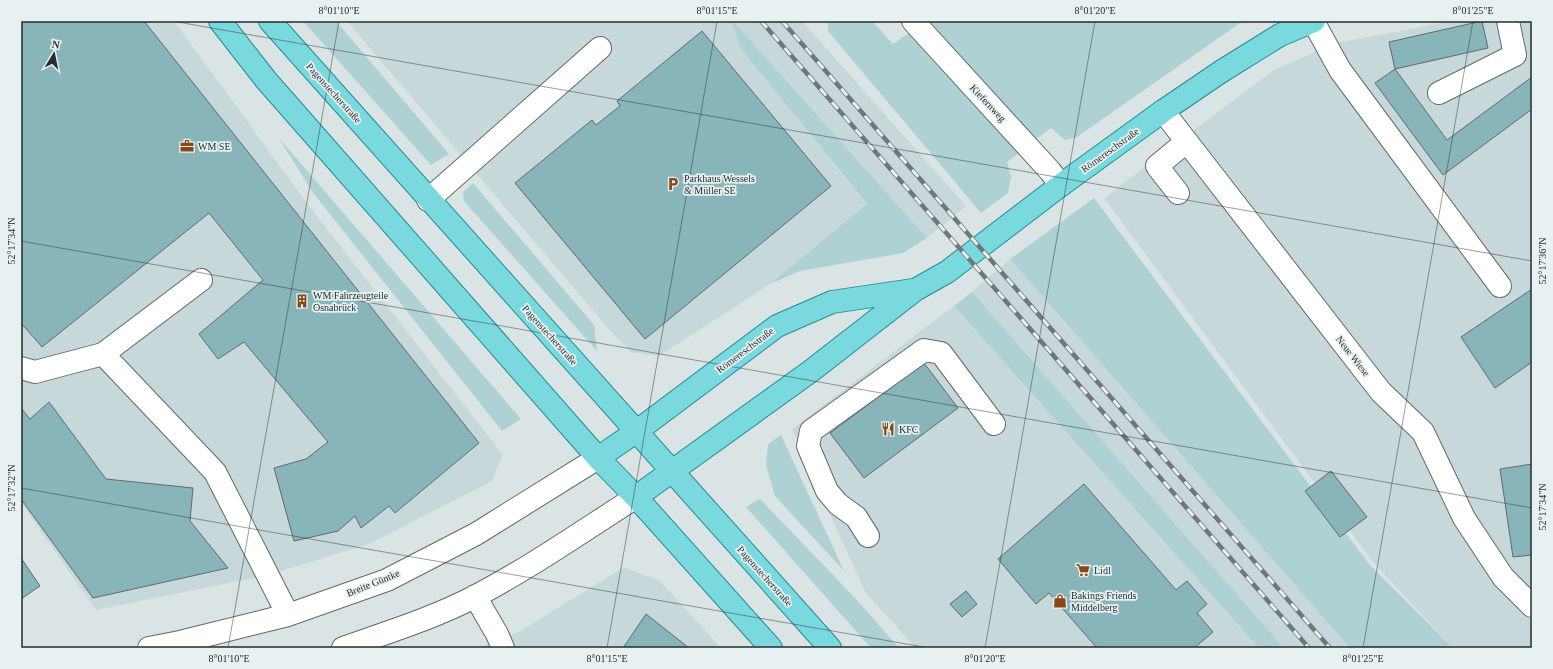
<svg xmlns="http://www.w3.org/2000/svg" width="1553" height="669" font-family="'Times New Roman',serif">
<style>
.built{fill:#c6d8da}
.green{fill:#aed1d4}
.building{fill:#87b5b9;stroke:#616a6b}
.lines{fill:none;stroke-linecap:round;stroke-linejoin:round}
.minor-casing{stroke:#616a6a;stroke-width:24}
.major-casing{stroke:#248b92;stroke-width:24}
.minor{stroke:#fff;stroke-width:22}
.major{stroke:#7ad9df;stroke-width:22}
.rail-casing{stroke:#717778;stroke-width:4.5}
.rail{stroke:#e7f1f2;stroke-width:3;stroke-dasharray:9;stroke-linecap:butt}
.ticks{fill:none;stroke:#272b2b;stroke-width:1;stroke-opacity:0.45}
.labels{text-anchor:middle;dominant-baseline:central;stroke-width:3.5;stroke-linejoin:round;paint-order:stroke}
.street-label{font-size:10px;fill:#272b2b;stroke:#e7f1f2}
.poi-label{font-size:10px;fill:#272b2b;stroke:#e7f1f2;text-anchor:start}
.neatline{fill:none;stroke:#272b2b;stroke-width:1.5}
.ticks-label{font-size:10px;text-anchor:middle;fill:#272b2b}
</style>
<rect width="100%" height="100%" fill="#dae4e5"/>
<!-- built -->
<path class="built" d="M21 21H174L309 206 503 455 492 481 369 544 268 575 96 610 21 503Z
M347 21H732L740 48 867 205 770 284 659 356 631 352 612 333Z
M733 21H802L966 206 927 238Z
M1453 21H1532V648H1453L1373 562 1104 198 1274 70 1336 43Z
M1010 259 1350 648H1284L972 292Z
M954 306 1259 648H916L865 592 792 429Z
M624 567 660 581 721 648H477L519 632Z"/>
<!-- green -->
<path class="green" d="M303 21H336L449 154 431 165Z
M732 21H733L927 238 903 253 800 271 770 284 867 204 740 48Z
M828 21H872L893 44 927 21H1243L1077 137 1065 140 1051 128 1007 162 1011 177 1008 193 981 213 828 31Z
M278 137 521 419 502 431 314 194Z
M473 183 594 325 597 351 464 201 463 192Z
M1094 198 1369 564 1453 648H1350L1010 259Z
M972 292 1284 648H1259L954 306Z
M781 435 844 571 775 496 766 465 768 444Z
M760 499 857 600 899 648H871L746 507Z"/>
<!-- building -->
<path class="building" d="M21 21H144L479 443 395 513 389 506 361 528 355 516 338 531 294 541 274 468 306 459 328 442 244 342 218 359 199 334 263 280 209 213 42 347 21 323Z
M1482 21 1488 48 1395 69 1389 42Z
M702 31 831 186 645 339 515 183 592 120 596 125 620 106 617 101Z
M1395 69 1447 140 1532 77V109L1443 175 1375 83Z
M1532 289V362L1495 388 1461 337Z
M924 363 958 408 864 478 830 433Z
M49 402 106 479 193 488 190 521 228 568 93 598 21 499V408L30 419Z
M1532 464V555L1513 557 1500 469Z
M1331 471 1367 517 1340 537 1305 491Z
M1084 484 1176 590 1187 581 1207 604 1197 613 1213 632 1194 648H1097L1049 593 1036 604 998 559Z
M21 558 40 586 21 599Z
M966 591 977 604 962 617 950 604Z
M646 614 689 648H623Z"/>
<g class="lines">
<!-- minor casing -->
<g class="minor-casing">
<path id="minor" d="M913 21 1050 171 1061 185
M1313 21 1340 70 1500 286
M1439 93 1515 55 1508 21
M1163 111 1381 392 1423 432 1464 518 1503 577 1532 606
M1178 193 1157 166 1186 142
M428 200 600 48
M201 280 103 354 215 472 288 615
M21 368 35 372 103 354
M868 536 856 517 838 504 827 491 808 446 811 431 924 350 941 353 994 424
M475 596 497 634 503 648
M149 648 180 642 288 615 387 580 476 534 598 458
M343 648C388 632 434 618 476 596 531 567 583 531 636 497"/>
</g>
<!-- major casing -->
<g class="major-casing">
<path id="major" d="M220 21 266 80 598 458 636 497 771 648
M270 21 830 648
M598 458 637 431 777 326 832 302 913 290
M636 497 811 371 915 290 947 272 1061 185 1163 111 1222 71 1280 35 1314 21"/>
</g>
<!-- minor -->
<use href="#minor" class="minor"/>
<!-- major -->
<use href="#major" class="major"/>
<!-- rail casing -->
<g class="rail-casing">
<path id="rail" d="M761 21 1309 648
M782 21 1330 648"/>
</g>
<!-- rail -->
<use href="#rail" class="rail"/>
</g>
<!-- ticks -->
<path class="ticks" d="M172 21 1532 261M21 241 1532 508M21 488 929 648M228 648 339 21M607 648 717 21M985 648 1095 21M1363 648 1473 21"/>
<!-- icons -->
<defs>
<g id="office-bare" transform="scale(1.08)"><path d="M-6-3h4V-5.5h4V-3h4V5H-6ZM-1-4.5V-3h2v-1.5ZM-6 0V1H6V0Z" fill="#894616" stroke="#e7f1f2" stroke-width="2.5" paint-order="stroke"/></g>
<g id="parking-bare" transform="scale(1.08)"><path d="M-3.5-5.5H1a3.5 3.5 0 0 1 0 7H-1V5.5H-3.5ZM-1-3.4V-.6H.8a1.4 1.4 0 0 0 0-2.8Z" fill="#894616" stroke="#e7f1f2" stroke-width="2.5" paint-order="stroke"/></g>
<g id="building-bare" transform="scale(1.08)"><path d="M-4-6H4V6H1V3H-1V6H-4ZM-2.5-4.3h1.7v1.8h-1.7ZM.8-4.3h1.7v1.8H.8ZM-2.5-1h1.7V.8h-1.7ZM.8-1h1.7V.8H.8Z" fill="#894616" stroke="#e7f1f2" stroke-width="2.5" paint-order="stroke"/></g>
<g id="restaurant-bare" transform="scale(1.08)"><path d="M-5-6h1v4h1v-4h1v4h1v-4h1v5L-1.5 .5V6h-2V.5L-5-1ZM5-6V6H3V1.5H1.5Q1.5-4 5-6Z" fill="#894616" stroke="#e7f1f2" stroke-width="2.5" paint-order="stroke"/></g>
<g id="supermarket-bare" transform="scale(1.08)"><path d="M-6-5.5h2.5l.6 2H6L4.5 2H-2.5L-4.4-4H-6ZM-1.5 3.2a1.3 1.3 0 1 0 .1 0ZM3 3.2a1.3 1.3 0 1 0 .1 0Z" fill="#894616" stroke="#e7f1f2" stroke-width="2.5" paint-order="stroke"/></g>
<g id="shop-bare" transform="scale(1.08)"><path d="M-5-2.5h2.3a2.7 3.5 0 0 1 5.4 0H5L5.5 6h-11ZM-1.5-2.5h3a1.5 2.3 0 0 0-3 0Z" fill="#894616" stroke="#e7f1f2" stroke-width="2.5" paint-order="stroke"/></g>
</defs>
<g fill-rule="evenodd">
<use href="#office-bare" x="187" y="146"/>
<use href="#parking-bare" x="673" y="184"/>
<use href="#building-bare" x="302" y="301"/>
<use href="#restaurant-bare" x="888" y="429"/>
<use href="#supermarket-bare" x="1083" y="570"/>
<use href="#shop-bare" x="1060" y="601"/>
</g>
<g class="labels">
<!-- street labels -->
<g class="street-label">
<text transform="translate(334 93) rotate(48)">Pagenstecherstraße</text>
<text transform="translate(988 103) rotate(47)">Kiefernweg</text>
<text transform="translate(1110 150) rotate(-36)">Römereschstraße</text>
<text transform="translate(550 335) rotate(48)">Pagenstecherstraße</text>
<text transform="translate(745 350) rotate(-37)">Römereschstraße</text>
<text transform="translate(1353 356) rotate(52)">Neue Wiese</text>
<text transform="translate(765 576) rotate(48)">Pagenstecherstraße</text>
<text transform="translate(373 583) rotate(-22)">Breite Güntke</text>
</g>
<!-- poi labels -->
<g class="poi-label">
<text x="198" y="146">WM SE</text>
<text x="684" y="178">Parkhaus Wessels<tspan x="684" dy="12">&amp; Müller SE</tspan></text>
<text x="313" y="295">WM Fahrzeugteile<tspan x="313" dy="12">Osnabrück</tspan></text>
<text x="899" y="429">KFC</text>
<text x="1094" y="570">Lidl</text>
<text x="1071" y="595">Bakings Friends<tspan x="1071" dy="12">Middelberg</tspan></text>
</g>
</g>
<!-- border -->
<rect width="1553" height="669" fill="none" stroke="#e7f1f2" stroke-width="44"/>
<!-- north arrow -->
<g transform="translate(54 54) rotate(10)" stroke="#e7f1f2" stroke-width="3" paint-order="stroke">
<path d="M0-3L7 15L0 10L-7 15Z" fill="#272b2b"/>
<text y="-6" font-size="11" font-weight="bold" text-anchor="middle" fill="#272b2b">N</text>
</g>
<rect x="22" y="22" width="1509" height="625" class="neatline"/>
<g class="ticks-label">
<text x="339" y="14">8°01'10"E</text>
<text x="717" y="14">8°01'15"E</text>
<text x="1095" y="14">8°01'20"E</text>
<text x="1473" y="14">8°01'25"E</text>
<text transform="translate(11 241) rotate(-90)" y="4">52°17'34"N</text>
<text transform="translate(1542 261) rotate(-90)" y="4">52°17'36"N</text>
<text transform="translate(11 488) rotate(-90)" y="4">52°17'32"N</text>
<text transform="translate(1542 507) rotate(-90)" y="4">52°17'34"N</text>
<text x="229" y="662">8°01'10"E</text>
<text x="607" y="662">8°01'15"E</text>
<text x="985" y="662">8°01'20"E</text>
<text x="1363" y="662">8°01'25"E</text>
</g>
</svg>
